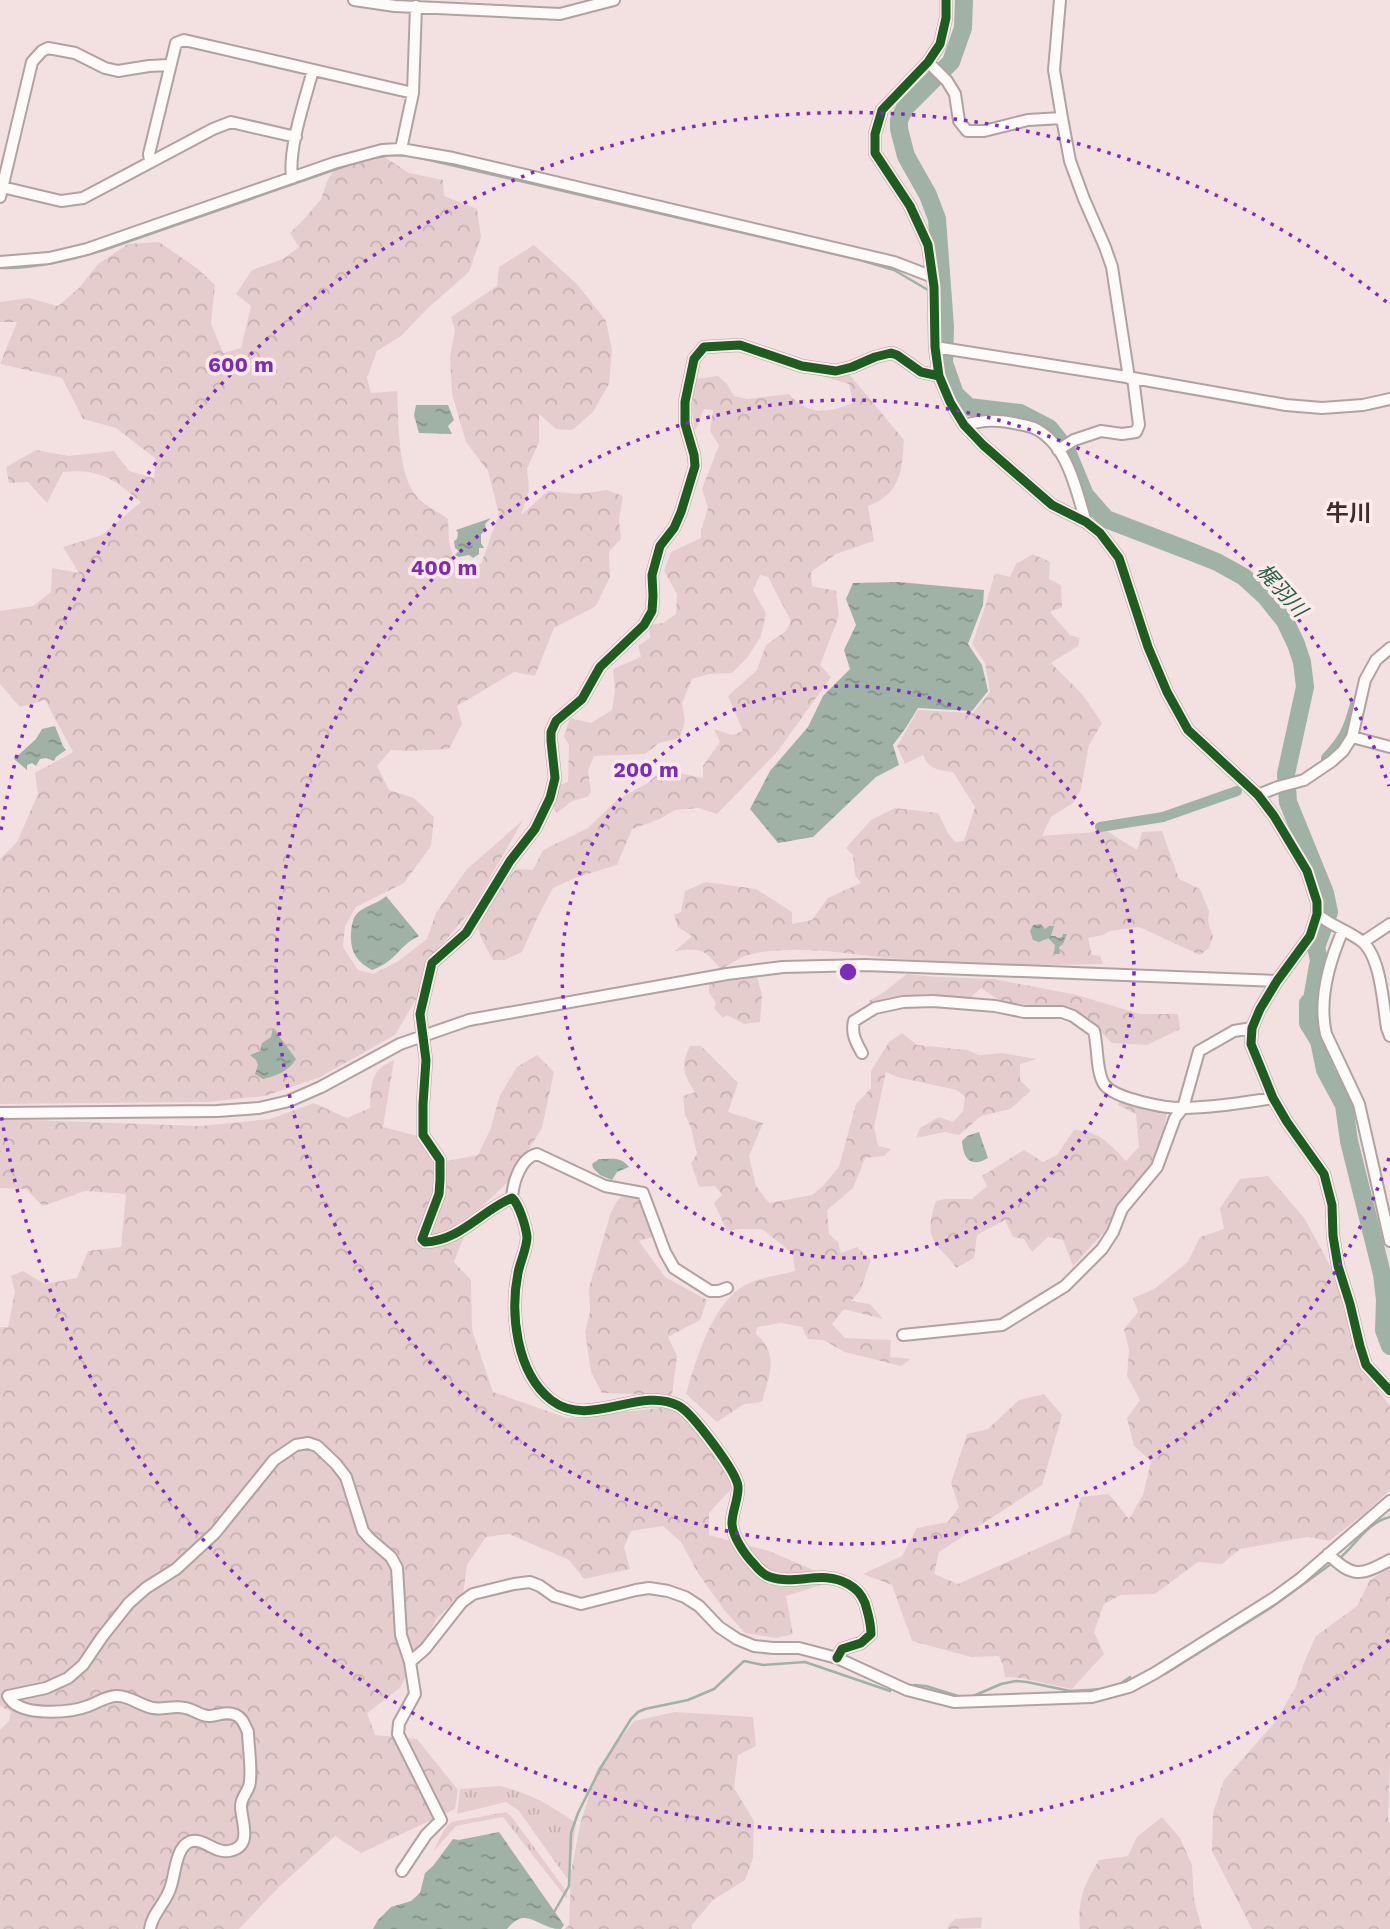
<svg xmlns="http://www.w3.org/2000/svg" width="1390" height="1929" font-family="'Work Sans','Noto Sans JP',sans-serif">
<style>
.grass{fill:url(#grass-tufts)}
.forest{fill:url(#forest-crowns)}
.water{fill:url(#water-ripples)}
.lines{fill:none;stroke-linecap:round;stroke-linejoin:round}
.stream{stroke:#a0b1a6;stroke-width:2.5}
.canal{stroke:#a0b1a6;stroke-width:10}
.river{stroke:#a0b1a6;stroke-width:18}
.minor-casing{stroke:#b1a2a2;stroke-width:14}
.minor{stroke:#fdfafa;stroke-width:10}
.cycleway-casing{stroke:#fdebeb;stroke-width:13}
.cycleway{stroke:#1b5e20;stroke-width:9}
.ring{fill:none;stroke:#7b2cbf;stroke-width:3.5;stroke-dasharray:3.5 7}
.labels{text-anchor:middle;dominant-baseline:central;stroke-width:7;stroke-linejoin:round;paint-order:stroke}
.water-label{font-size:21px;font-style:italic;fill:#28624a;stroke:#fdebeb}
.quarter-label{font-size:23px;font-weight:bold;fill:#3c2d2d;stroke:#fdebeb}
.centre{fill:#7b2cbf;stroke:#fdebeb;stroke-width:3.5}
.ring-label{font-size:21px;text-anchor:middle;font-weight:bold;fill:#7b2cbf;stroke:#fdebeb;stroke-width:7;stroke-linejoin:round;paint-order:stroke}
</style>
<defs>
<pattern id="grass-tufts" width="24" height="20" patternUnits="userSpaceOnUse" patternTransform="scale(1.75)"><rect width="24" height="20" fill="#e6cdcd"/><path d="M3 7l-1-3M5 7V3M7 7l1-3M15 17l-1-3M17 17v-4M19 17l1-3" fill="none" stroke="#c6b0b0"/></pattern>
<pattern id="forest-crowns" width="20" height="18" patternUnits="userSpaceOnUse" patternTransform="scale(1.75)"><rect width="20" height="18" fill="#e6cdcd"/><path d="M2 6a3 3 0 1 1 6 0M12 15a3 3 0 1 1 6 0" fill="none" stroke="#c6b0b0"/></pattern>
<pattern id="water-ripples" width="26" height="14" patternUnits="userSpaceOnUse" patternTransform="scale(1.75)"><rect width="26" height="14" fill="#a0b1a6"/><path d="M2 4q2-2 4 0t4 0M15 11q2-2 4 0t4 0" fill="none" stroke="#849088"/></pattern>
</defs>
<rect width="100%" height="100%" fill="#f3e1e1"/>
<!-- grass -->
<path class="grass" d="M500 1786C532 1794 549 1804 576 1823L568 1880 519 1811 506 1802 457 1814 460 1789Z
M506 1812 511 1816 567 1892V1899L503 1817 456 1826 433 1852 444 1830 451 1822Z"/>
<!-- forest -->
<path class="forest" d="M380 154 409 173 443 180 444 196 477 209 481 237 469 272 429 307 401 336 377 351 367 378 371 393 397 391C399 420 397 474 417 497 425 506 439 512 448 519L449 541 455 564H481L499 514 488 471 466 442 452 394 450 357 455 330 451 317 497 286 499 267 534 245 577 284 606 321 612 350 609 384 593 412 572 430 556 429 539 414V442L527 469 529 490 521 515 548 491 578 494 607 490 623 496 619 519 621 539 609 551 610 577 596 606 554 628 535 676 514 672 457 706 462 724 449 749 411 751 391 750 377 766 389 790 414 798 434 817 431 846 404 883 356 907 345 926 343 947 358 970 373 974 397 962 427 939 436 913 467 869 523 820 471 911 428 960 421 991 395 1035 318 1078 265 1096 207 1102 0 1104V859L17 842 38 794 35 773 73 752 45 700 20 707 0 684V611L33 606 51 592 52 568 79 573 63 547 102 535 141 502C114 479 99 468 63 472L47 503 28 482 9 483 6 467 36 450 69 456 114 451 129 471 154 478 156 459 116 428 83 419 62 378 0 364 17 322H0V302L29 298 58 306 79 288 98 264 128 244 159 242 198 269 215 285 211 323 223 353 241 348 251 306 236 294 252 270 283 259 299 247 290 233 305 218 321 199 328 179 345 157Z
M849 374 904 440C902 470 901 494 868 506L874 541 836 554 811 572 812 586 836 591 839 616 820 665 831 677 778 751 717 814 698 808 675 810 660 819 632 829 617 865 575 878 553 888 539 914 522 952 505 960H493L483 942 478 929 495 893 516 869 533 870 543 850 588 828 617 800 646 784 663 770 703 778V766L720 742 714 729 732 735 743 731 728 696 757 670 766 645 786 631 791 621 768 577 760 575 753 590 766 613 761 636 747 658 732 673 709 674 692 679 682 703 685 721 680 738 659 743 645 754 594 756 588 771 591 792 587 797 572 801 557 813 551 803 559 785 568 782 569 745 564 737 570 718 591 723 612 710 615 691 613 669 641 657 638 646 650 638 649 625 663 623 676 614 677 594 664 571 671 552 701 538V530L708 508 702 489 719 445 710 431 713 410 704 409 695 431 692 410 695 379 718 376 727 384 734 396 748 399 789 394C808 416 828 413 853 403L849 384 822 376Z
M1033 554 1050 562 1049 579 1061 585 1062 607 1050 612 1070 635 1080 638 1078 646 1051 663 1082 694 1102 723 1089 745 1081 789 1073 803 1051 817 1042 836 1107 831 1137 850 1142 832 1162 831 1179 879 1200 889 1209 911 1208 922 1213 936 1209 948 1200 955 1139 927 1110 931 1103 935 1088 938 1092 955 1100 956 1103 964C1035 966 967 963 899 959 852 955 791 942 745 956 737 959 729 965 721 969 703 949 703 948 675 951L692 936 678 927 674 915 681 912 685 891 706 882 756 889 792 912V924L812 920 828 898 861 883 855 875 853 855 846 848 871 820 895 808 938 813 948 833 955 842 964 841 975 807 953 772C939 770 929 770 923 755L905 764 897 746 918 710 973 713 990 692 985 663 972 644 985 607 995 573 1010 577 1016 564Z
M907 974 936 977 994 979 1077 995 1140 1014H1178L1180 1029 1147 1045 1112 1043 1093 1024 1070 1009 1002 1002 981 988 967 1001 870 1007 869 1001 884 992Z
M757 977 762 995 760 1022 744 1024 727 1015 723 1018 714 1008 716 1003 709 993V984Z
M902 1033 917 1045 967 1050 979 1055 1002 1053 1037 1059 1020 1064V1080L1031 1091 1010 1109 981 1116 959 1135 945 1132 916 1138 920 1128 939 1117 953 1122 963 1111 965 1097 957 1090 897 1077 886 1072 874 1127 878 1146 891 1149 884 1156 865 1158 853 1188 827 1210 829 1234 838 1242 841 1253 857 1247 871 1260 860 1291 851 1301 870 1304 883 1319 844 1309 832 1324 845 1338 891 1340 890 1357 911 1359 901 1366 845 1352 823 1340 808 1339 802 1327 781 1323 757 1327 756 1334C780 1355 769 1375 762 1402L744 1404 717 1422 686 1394C695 1362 711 1309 739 1289 755 1277 777 1276 795 1271L793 1254 762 1229H740L727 1231 714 1203 722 1195 715 1186 699 1187 691 1163 697 1154 691 1128 685 1115 683 1096 695 1092C683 1073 680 1067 690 1046H701L738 1083 728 1112 763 1123 749 1156 756 1186 769 1203 812 1195 823 1186 839 1167 856 1104 871 1088V1071L889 1042Z
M537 1055 554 1072 542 1128 509 1181 472 1216 454 1262 471 1280 472 1330 493 1392 567 1418 670 1407 701 1433 735 1485 709 1513V1535L769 1551 837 1580 786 1596 793 1634 776 1638 745 1633 725 1611 698 1573 681 1542 663 1526 631 1531 624 1547 630 1569 584 1579 569 1560 509 1534 486 1537 467 1565 463 1594 437 1618 400 1688 367 1713 375 1735 417 1739 458 1790 455 1809 361 1853 335 1836 280 1886 239 1929H0V1730L9 1721 11 1712 0 1706V1327H8L15 1292 11 1276 23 1271 45 1284 77 1278 88 1251 121 1247 126 1194 85 1191 43 1206 26 1189 0 1188V1119L201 1126 270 1119 314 1103 347 1118 370 1108C371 1084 370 1070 394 1060L383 1127 422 1137 446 1161 478 1155 490 1130 500 1095 517 1067Z
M1120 1099 1167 1112 1161 1145 1154 1165 1121 1206 1107 1229 1073 1266 1063 1240 1048 1237 1032 1252 1024 1239 1013 1237 1005 1220 977 1235 974 1258 956 1268C950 1257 939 1251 934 1241 927 1229 932 1213 936 1201L945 1199H972L987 1186 982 1176 1024 1150 1043 1162 1057 1155 1074 1130C1100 1131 1110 1144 1126 1161L1139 1147 1136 1114 1118 1105Z
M1268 1176 1305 1219 1335 1275 1350 1332 1361 1366 1390 1406V1490L1365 1513 1329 1541 1307 1537 1240 1549 1222 1564 1198 1562 1155 1594 1121 1595 1104 1604 1094 1632 1104 1654 1072 1689 1021 1678 1005 1677 1003 1665 999 1656 971 1657 912 1641 892 1585 863 1574 902 1556 917 1528 948 1522 959 1507 951 1483 967 1434 988 1429 1019 1400 1044 1394 1062 1415 1042 1485 939 1552 934 1574 958 1584 1070 1534 1081 1497 1109 1494 1129 1519 1143 1495 1151 1461 1134 1446 1127 1418 1140 1400 1127 1376 1129 1350 1124 1329 1138 1312 1133 1298 1154 1289 1188 1262 1200 1237 1224 1229 1220 1208 1240 1179Z
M625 1193 645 1198 656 1236 639 1241 665 1277 707 1300 700 1320 668 1337 677 1356 672 1395 602 1393 591 1372 585 1332 590 1312 589 1288 611 1212 617 1201Z
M1390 1567V1764L1388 1817 1390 1825V1929H1252L1212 1851 1213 1813 1224 1780 1276 1721 1295 1688 1306 1658 1316 1636 1357 1606 1370 1580Z
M675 1712 753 1717 756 1746 738 1755 734 1788 754 1821 753 1858 745 1880 713 1900 692 1925V1929H565L569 1925 571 1872 580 1825 597 1769 634 1721Z
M1162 1817 1180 1838 1192 1865 1194 1900 1202 1929H1080C1077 1901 1084 1884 1099 1860L1128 1856 1137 1837Z
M982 1917 981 1928 948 1929 947 1927 955 1919Z"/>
<!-- water -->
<path class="water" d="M416 405H448L454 420 448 426 452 434 419 433 414 415Z
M491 518 485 524 486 529 481 534V543L484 548H479V554L473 558 469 555 459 557 455 555 459 551 455 548 454 541 457 539 458 533 456 530Z
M899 582 984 590 983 605 968 644 982 665 988 691 972 711 918 708 907 726 893 745 899 765 876 777 813 837 778 843 750 809 770 771 808 727 823 696 850 669 844 650 856 625 846 599 853 583Z
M55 726 63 746 66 750 56 757 54 761 46 758 40 759 36 766 32 763 27 765V770L14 759 36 739 42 729Z
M386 896 419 936C398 946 397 961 372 970 357 962 350 952 351 934 351 930 352 922 354 918 360 906 377 905 386 896Z
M1041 924 1045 929 1049 926H1054L1051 936H1055L1058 938 1062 937 1063 934H1067L1063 944 1059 947 1060 954H1054L1055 945 1048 938 1039 942 1033 940 1030 931 1033 925Z
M273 1028 296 1059C289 1071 276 1076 263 1079L255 1074 258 1065 256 1060 250 1055 260 1051 262 1043 271 1037Z
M979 1132 988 1158C971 1168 963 1159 962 1141L967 1136Z
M599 1159C611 1159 621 1156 629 1167L617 1172 612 1180 600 1175 593 1168 592 1164Z
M499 1832 564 1925 561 1929C537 1929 527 1904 507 1929H373L378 1920 391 1907 411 1901 420 1893 425 1873 433 1866 453 1839 459 1840Z"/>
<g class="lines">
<!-- stream -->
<path class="stream" d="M367 159 392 155 412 156 860 260 894 270 928 290
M0 268C36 269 70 260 104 250L351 164
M1340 1558C1356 1544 1368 1522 1390 1517
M1165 1674 1272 1607 1331 1564
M1120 1684 1130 1677
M914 1685 926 1686 961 1697
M971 1697 1001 1684 1016 1681 1027 1682 1070 1691 1104 1689
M553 1914 569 1886 571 1833 578 1813 600 1769 631 1719 638 1712 645 1709 688 1700 714 1689 744 1661 763 1665 805 1662 890 1691"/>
<!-- canal -->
<path class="canal" d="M1326 758C1344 739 1348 730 1355 704
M1100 827 1163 817 1237 791"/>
<!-- river -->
<path class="river" d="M964 0 963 28 951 62 905 108 899 120V129L906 156 928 195 937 219 945 327 944 363 955 394 969 407 1020 413 1049 428 1066 449 1085 495 1106 519 1187 550 1217 562 1244 577 1265 596 1285 621 1296 644 1302 662 1305 687 1286 774 1288 802 1325 893 1329 912 1316 947 1319 960 1312 999 1308 1003V1023L1319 1041 1325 1070 1344 1105 1349 1141 1382 1274 1385 1300 1384 1330 1390 1346"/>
<!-- minor casing -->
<g class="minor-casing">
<path id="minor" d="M354 0 395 6 560 14 614 0
M946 0V18L940 44 928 62 882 110 875 134V153L910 206 928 245 934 287 935 347 939 376 950 402 964 425 983 445 1052 505 1086 522 1100 533 1119 558 1148 647 1167 692 1188 730 1258 795 1274 816 1307 871 1317 902V914L1310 936 1277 981 1260 1009 1252 1028 1251 1044 1273 1098 1287 1122 1324 1174 1332 1205 1333 1236 1338 1266 1350 1304 1360 1346 1366 1365 1390 1391
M1060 0 1054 70 1062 118 1070 161 1084 199 1105 247 1112 267 1129 378
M928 62 947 81 955 94 959 121 967 131H984L1028 120 1062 118
M401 149 413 93 416 6
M150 162 149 154 176 43 184 40 413 93
M292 178C288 148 305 100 313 70
M2 187 61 201 83 198 213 129 231 122 296 137
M0 197 32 62 42 51 48 48 75 53 105 68 118 71 149 66 169 65
M0 262 49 258 87 249 334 163 382 150 401 149 453 158 894 262 933 277
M935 347 1133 378 1286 405 1322 408 1363 405 1390 399
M964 425C984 420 997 419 1018 424 1023 425 1029 426 1034 428 1068 444 1076 490 1086 522
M1058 450 1074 440 1101 431 1122 434 1136 432 1139 425 1133 378
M1352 737 1390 747
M1258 795 1278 787 1304 780 1332 761 1343 751 1352 737 1365 680 1376 660 1390 648
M1317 914C1330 925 1346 930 1360 940 1381 954 1383 1004 1387 1028L1390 1036
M1343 930C1329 962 1318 999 1326 1034L1359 1104 1390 1241
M1363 942 1390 924
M862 1053C856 1042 851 1034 854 1021L875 1008 903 1002 933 1001 995 1006 1024 1012H1062L1073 1016 1094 1031C1098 1046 1096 1072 1104 1084 1114 1099 1168 1109 1186 1108 1215 1107 1244 1103 1273 1098
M0 1113 217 1111 259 1108 289 1101 321 1087 400 1044 469 1020 727 974 783 967 865 965 1277 981
M512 1198C513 1183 520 1158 537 1154L605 1186 643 1193 665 1252 674 1268 710 1291H719L727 1288
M903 1335 1002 1325 1065 1286 1102 1249 1113 1232 1122 1209 1157 1167 1175 1118 1183 1108 1199 1051 1234 1031 1252 1028
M1328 1554C1353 1578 1360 1576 1390 1560
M837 1658 842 1649 861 1643 871 1634C871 1622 868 1614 865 1603 861 1594 857 1589 848 1584 822 1569 796 1586 770 1577 764 1575 758 1569 754 1564 745 1555 732 1536 732 1523 732 1511 739 1498 738 1486 736 1471 692 1413 679 1406 639 1385 590 1430 551 1400 516 1372 510 1313 518 1273 520 1262 527 1248 527 1237 526 1227 519 1204 512 1198 482 1210 460 1241 425 1242L422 1239 439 1194 440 1180V1160L423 1135V1104L426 1060 420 1014 432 963 466 933 510 861 535 829 550 798 555 778 551 741V732L556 721 582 699 600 667 644 625 652 611 653 596 652 575 660 546 674 528 681 512 695 466 694 455 685 424V402L694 359 704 347 740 345 802 366 836 371 852 367 875 357 891 353 897 355 921 372 939 376
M410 1662 425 1649 462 1602 473 1594 514 1584 530 1582 540 1586 554 1596 581 1604 636 1590 649 1588 668 1591 685 1597 699 1606 719 1627 737 1639 754 1646 773 1648H799L837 1658 907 1690 954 1702 1092 1697 1129 1687 1155 1673 1274 1598 1300 1579 1390 1501
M150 1929C152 1913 167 1902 171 1886 175 1874 176 1848 189 1842 202 1836 215 1854 229 1851 254 1846 241 1822 241 1806 241 1798 247 1793 249 1786 253 1775 248 1745 248 1732 245 1726 243 1718 236 1715 226 1711 220 1715 210 1716 201 1717 194 1709 185 1708 174 1705 164 1710 153 1708 141 1706 130 1696 118 1696 108 1695 97 1703 88 1706 70 1713 31 1715 15 1704 13 1703 9 1698 8 1696L46 1688 68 1678 83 1665 102 1637 129 1603 146 1588 176 1569 215 1533 274 1460 296 1445 308 1443 317 1446 336 1464 346 1477 363 1531 370 1539 391 1557 397 1568 401 1635 410 1662 415 1694 399 1723 398 1734 441 1820 426 1835 402 1871"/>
</g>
<!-- minor -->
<use href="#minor" class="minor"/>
<!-- cycleway casing -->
<g class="cycleway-casing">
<path id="cycleway" d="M946 0V18L940 44 928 62 882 110 875 134V153L910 206 928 245 934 287 935 347 939 376 950 402 964 425 983 445 1052 505 1086 522 1100 533 1119 558 1148 647 1167 692 1188 730 1258 795 1274 816 1307 871 1317 902V914L1310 936 1277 981 1260 1009 1252 1028 1251 1044 1273 1098 1287 1122 1324 1174 1332 1205 1333 1236 1338 1266 1350 1304 1360 1346 1366 1365 1390 1391
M837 1658 842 1649 861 1643 871 1634C871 1622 868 1614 865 1603 861 1594 857 1589 848 1584 822 1569 796 1586 770 1577 764 1575 758 1569 754 1564 745 1555 732 1536 732 1523 732 1511 739 1498 738 1486 736 1471 692 1413 679 1406 639 1385 590 1430 551 1400 516 1372 510 1313 518 1273 520 1262 527 1248 527 1237 526 1227 519 1204 512 1198 482 1210 460 1241 425 1242L422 1239 439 1194 440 1180V1160L423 1135V1104L426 1060 420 1014 432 963 466 933 510 861 535 829 550 798 555 778 551 741V732L556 721 582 699 600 667 644 625 652 611 653 596 652 575 660 546 674 528 681 512 695 466 694 455 685 424V402L694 359 704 347 740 345 802 366 836 371 852 367 875 357 891 353 897 355 921 372 939 376"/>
</g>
<!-- cycleway -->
<use href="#cycleway" class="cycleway"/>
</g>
<!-- distance rings -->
<g class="ring">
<circle cx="848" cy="972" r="286"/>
<path d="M1389 1158A572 572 0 1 1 1389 786"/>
<path d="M1389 1640A859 859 0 0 1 1 1114M1 830A859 859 0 0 1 1389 304"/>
</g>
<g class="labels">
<!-- water labels -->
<g class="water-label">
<text transform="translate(1282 590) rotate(48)">梶羽川</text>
</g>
<!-- quarter labels -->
<g class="quarter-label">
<text x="1349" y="513">牛川</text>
</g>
</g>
<circle cx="848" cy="972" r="10" class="centre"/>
<g class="ring-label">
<text x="241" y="372">600 m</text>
<text x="444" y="575">400 m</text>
<text x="646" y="777">200 m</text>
</g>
</svg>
